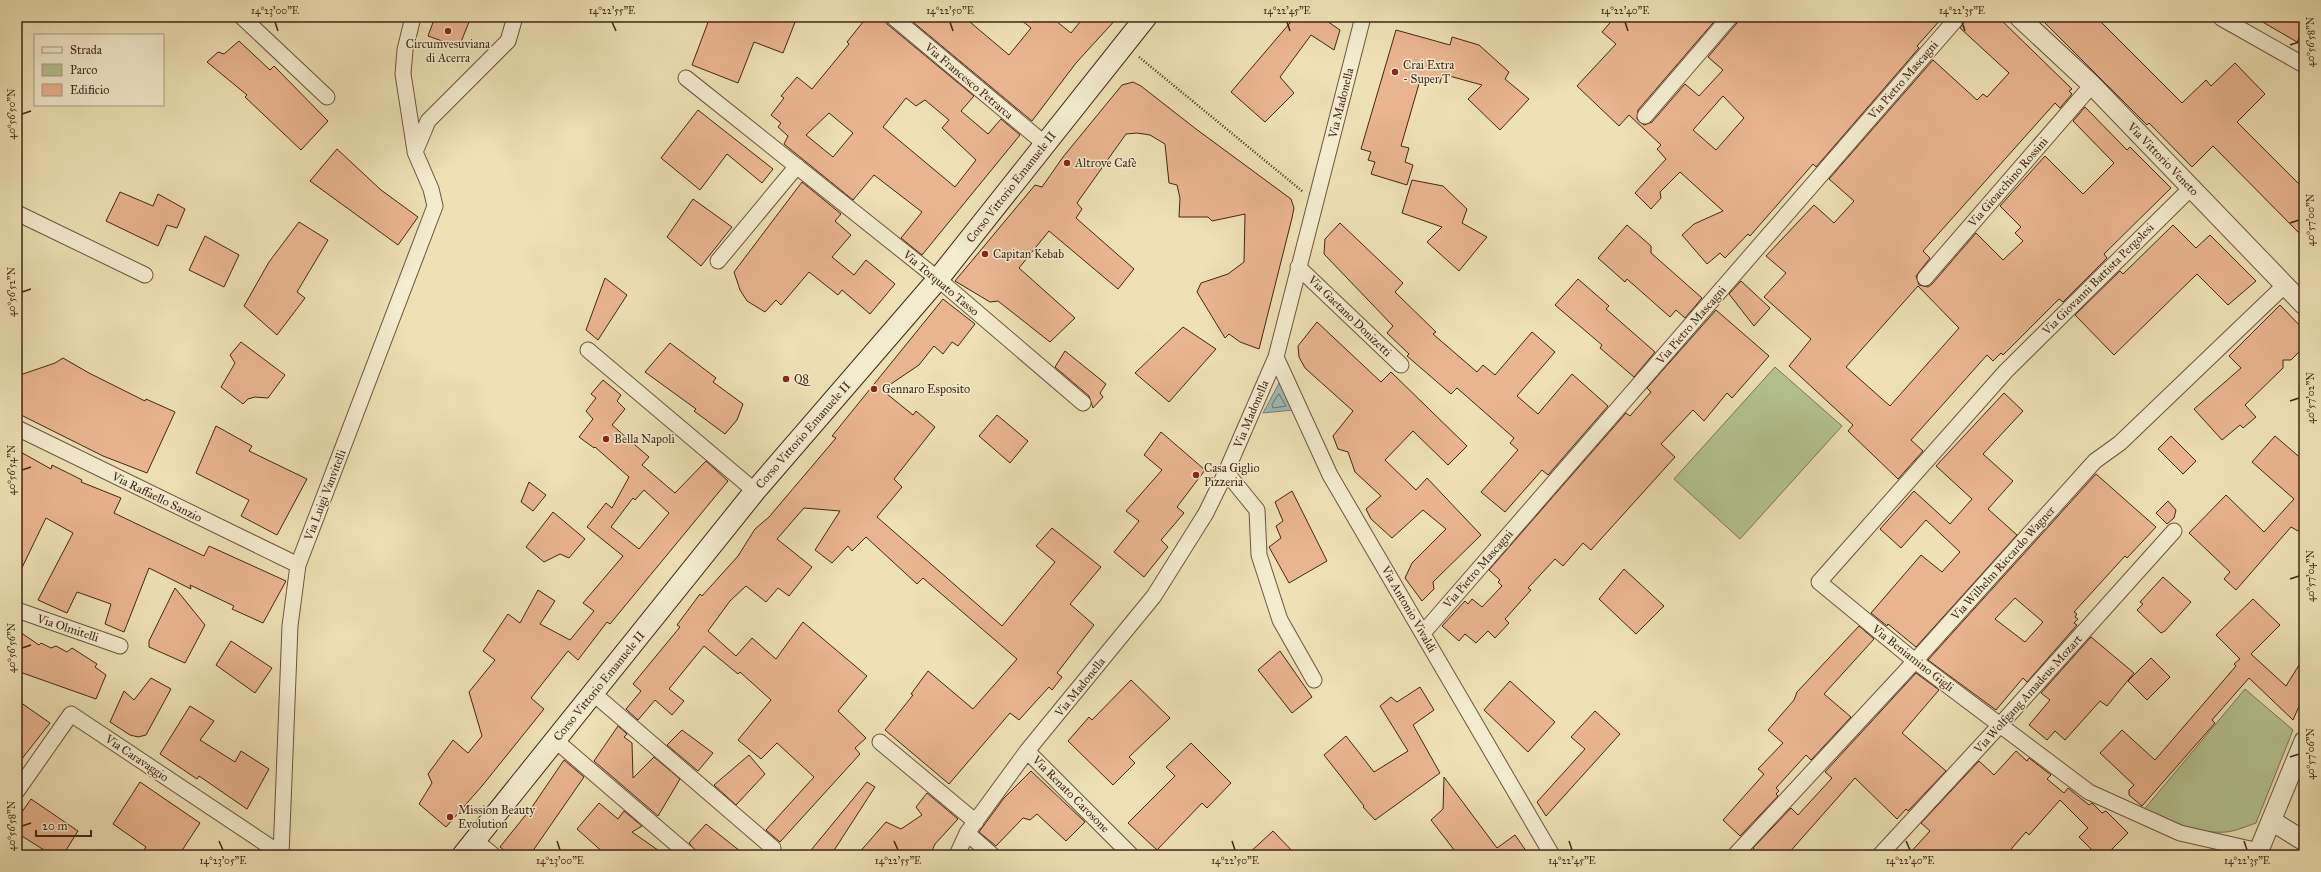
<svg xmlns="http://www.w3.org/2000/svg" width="2321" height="872" font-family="'IM FELL Great Primer',serif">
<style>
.green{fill:#b4c391;stroke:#7c7454}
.water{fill:#9ebbb9;stroke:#7a7f78}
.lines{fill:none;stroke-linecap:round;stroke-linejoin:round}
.shore{stroke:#707068;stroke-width:1}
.building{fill:#e9b590;stroke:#432516;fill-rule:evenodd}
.minor-casing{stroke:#6e543e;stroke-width:17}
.tertiary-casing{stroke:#6e543e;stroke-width:21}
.secondary-casing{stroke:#432516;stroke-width:23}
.path{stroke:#432516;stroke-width:2.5;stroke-dasharray:1 2;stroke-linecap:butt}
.minor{stroke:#f3eccf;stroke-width:15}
.tertiary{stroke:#f3eccf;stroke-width:19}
.secondary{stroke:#f3eccf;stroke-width:21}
.ticks{fill:none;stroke:#432516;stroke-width:1.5}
.poi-dot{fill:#8f2418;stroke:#f3eccf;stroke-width:1.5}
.labels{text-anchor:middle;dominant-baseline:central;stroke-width:3;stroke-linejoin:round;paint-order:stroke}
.poi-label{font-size:12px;fill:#432516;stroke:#f3eccf;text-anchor:start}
.street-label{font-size:12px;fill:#432516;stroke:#f3eccf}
.neatline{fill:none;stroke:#432516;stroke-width:1.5}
.ticks-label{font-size:10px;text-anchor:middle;fill:#432516}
</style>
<rect width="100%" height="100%" fill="#ede1b5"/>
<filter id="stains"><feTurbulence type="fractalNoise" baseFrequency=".005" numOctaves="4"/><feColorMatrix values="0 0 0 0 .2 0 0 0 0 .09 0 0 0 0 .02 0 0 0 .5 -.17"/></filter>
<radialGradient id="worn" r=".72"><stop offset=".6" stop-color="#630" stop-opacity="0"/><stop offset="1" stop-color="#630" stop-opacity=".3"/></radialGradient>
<!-- green -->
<path class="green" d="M1775 367 1842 426 1740 539 1674 479Z
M2245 689 2293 730 2256 823C2247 826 2236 831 2226 832 2197 834 2169 822 2142 812Z"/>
<!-- water -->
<path class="water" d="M1279 383 1294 410 1263 413Z"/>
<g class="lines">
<!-- shore -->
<path class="shore" d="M1279 394 1286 406 1273 408 1272 405Z"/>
</g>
<!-- building -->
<path class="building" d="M435 17H471L459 47 428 36Z
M710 17H797L783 53 754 42 738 83 692 65Z
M867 17H884L887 24 974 96 961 111 988 134 1001 119 1020 135 922 255 901 238 922 212 874 175 853 200 784 144 788 136 778 127 781 123 771 115 784 98 781 96 797 77 812 89 849 44 847 42ZM906 98 916 106 925 100 949 120 942 128 976 160 955 187 883 127ZM829 113 853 133 833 157 806 135Z
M907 17H964L1009 55 1031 28 1017 17H1051L1071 33 1084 17H1118L1076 63 1032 121Z
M1295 17H1321L1340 30 1334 50 1311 35 1280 77 1294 93 1265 122 1231 92Z
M1615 17H1718L1638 110 1637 119 1644 125 1652 122 1685 84 1699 96 1723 70 1708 57 1737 23 1739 17H1943L1917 46 1919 48 1816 167 1813 164 1750 236 1748 234 1725 258 1720 253 1707 264 1682 235 1694 224 1723 211 1680 172 1660 192 1661 198 1651 209 1635 193 1666 159 1657 149 1661 145 1629 115 1619 126 1577 86 1616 44 1602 32ZM1723 96 1744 118 1716 150 1693 130Z
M1967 17H1998L2072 89 2069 91 2072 94 2060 108 2055 103 1923 251 1930 258 1916 276 1919 285 1928 287 1932 284 1976 233 2003 260 2023 241 2015 233 2021 227 2000 206 2045 156 2083 194 2114 163 2073 121 2085 107 2127 150 2130 147 2171 188 2104 254 2107 258 2063 302 2059 299 2003 355 2001 353 1993 361 1987 355 1911 440 1923 451 1898 479 1848 431 1853 425 1789 366 1811 339 1764 297 1786 273 1766 256 1814 205 1834 223 1854 201 1829 179 1933 60 1977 100 1983 94 1987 97 2009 73 1960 28ZM1918 286 1959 328 1890 406 1846 367Z
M2039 17H2096L2182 103 2206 80 2211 86 2235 63 2265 94 2237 122 2304 189V238L2213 146 2192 167 2149 123 2147 125Z
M2254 17H2304V29L2297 42Z
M1396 30 1450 45 1452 37 1479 45 1509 72 1505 79 1529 99 1500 130 1468 99 1482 85 1442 74 1440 83 1421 77 1401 146 1409 148 1405 162 1413 165 1407 185 1371 174 1375 162 1368 160 1371 152 1361 149Z
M239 41 270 70 274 66 328 121 301 150 245 97 247 95 207 62 218 52 224 54Z
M1133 82 1141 86 1196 129 1291 199 1294 208 1292 218 1259 349 1240 342 1229 334 1225 338 1197 292 1201 283 1228 274 1244 262 1245 214 1212 221 1208 217H1179L1180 198 1177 185 1169 183 1165 144 1150 135 1137 133 1126 134 1077 203 1082 209 1076 218 1134 269 1118 289 1049 231 1019 268 1075 318 1050 342 998 301 990 302 955 281 1035 185 1042 187 1063 157 1122 85Z
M698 110 773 169 762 183 727 154 700 190 661 158Z
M337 149 381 190 418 217 398 245 310 181Z
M1412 180 1443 186 1467 209 1462 223 1487 237 1459 271 1427 242 1442 227 1402 213Z
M802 182 841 214 835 221 851 235 832 257 854 275 866 260 895 284 870 314 842 290 838 295 809 272 781 305 776 300 765 312 747 301 740 290 734 272Z
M120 192 153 206 158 194 185 209 177 228 167 225 158 246 106 221Z
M693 199 732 227 701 266 667 237Z
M299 222 328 240 297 292 305 298 277 335 244 306 269 262Z
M1340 223 1403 283 1395 292 1436 332 1433 334 1477 372 1483 365 1495 375 1532 332 1555 352 1517 396 1538 414 1572 374 1608 406 1548 475 1542 470 1505 512 1481 492 1518 450 1510 443 1514 438 1457 388 1451 394 1407 356 1409 354 1387 333 1393 326 1324 254 1325 239Z
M1627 225 1651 246V253L1702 298 1685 318 1676 310 1670 317 1627 279 1625 282 1598 258Z
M2173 225 2196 248 2210 235 2256 281 2228 305 2197 274 2114 355 2075 315 2120 271 2123 274Z
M205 236 239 255 224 287 189 270Z
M605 278 627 295 598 340 586 330Z
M1578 279 1609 306 1606 309 1655 352 1634 377 1600 348 1602 345 1555 305Z
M1741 281 1770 308 1754 326 1729 294Z
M943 299 975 324 958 346 952 342 943 354 934 346 919 365 882 390 913 415 916 411 935 427 894 479 902 487 877 517 1002 626 1055 562 1036 546 1052 528 1101 567 1070 604 1094 625 1057 673 1062 677 1052 690 1049 687 1019 720 1010 713 949 784 885 730 913 695 911 694 928 671 973 709 1017 659 923 578 917 584 866 537 852 551 848 546 832 563 815 550 840 511 804 508 777 539 812 567 789 596 778 588 766 602 746 586 730 601 708 631 736 656 752 638 776 659 803 622 867 676 838 711 866 738 855 748 860 754 780 842 766 830 814 777 777 743 761 759 738 740 771 700 740 672 738 674 704 646 669 689 684 701 672 715 655 700 638 720 626 709 641 691 633 684 680 627 677 625 700 594 702 596 738 556 755 529 769 517 836 438 832 436Z
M2280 305 2304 330V347L2291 360H2283V368L2245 405 2256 417 2243 428 2240 425 2222 440 2194 409 2241 368 2229 356Z
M1716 310 1769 356 1732 398 1727 393 1704 421 1693 410 1661 444 1675 457 1591 550 1583 543 1563 566 1555 559 1528 588 1531 590 1505 619 1509 623 1495 638 1488 631 1476 643 1465 634 1459 641 1442 626 1465 601 1468 604 1472 599 1482 607 1502 586 1498 582 1500 580 1489 570 1626 413 1630 416 1651 392 1647 388Z
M1317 322 1381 382 1391 372 1467 446 1448 465 1413 431 1385 460 1416 490 1427 478 1481 535 1433 582 1434 589 1422 601 1405 578 1412 563 1446 529 1423 510 1392 538 1371 519 1366 509 1381 496 1355 472 1348 452 1338 449 1333 436 1353 411 1305 368 1299 357 1298 346Z
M1183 327 1216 349 1169 402 1135 373Z
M241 342 285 375 268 398 255 397 248 399 243 404 221 387 235 363 230 355Z
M670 343 716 378 713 382 743 404 737 420 725 434 694 411 696 409 645 372Z
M1065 351 1106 384 1100 393 1103 397 1093 408 1089 396 1055 367Z
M63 358 89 373 145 401 146 399 175 412 147 473 103 456 17 413V376L55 363Z
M603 380 621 395 617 401 625 409 612 425 649 457 642 465 675 493 706 461 728 481 610 624 607 622 578 660 568 651 531 698 544 709 482 786 446 827 419 804 432 783 428 774 453 740 468 753 482 736 469 692 495 660 483 651 508 614 520 623 538 590 555 601 540 624 570 640 594 611 583 603 623 556 587 527 606 503 612 508 629 477 595 447 594 448 579 437 593 419 586 411 596 398 591 394ZM644 490 669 513 639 549 611 527 633 498 635 500Z
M2004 393 2023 411 1983 454 2013 481 1988 509 2017 535 1916 647 1888 624 1887 626 1871 613 1921 555 1942 572 1960 552 1926 520 1901 548 1880 529 1914 491 1950 524 1972 499 1936 466Z
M997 415 1028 441 1010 463 979 436Z
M216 426 252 446 249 451 307 479 277 535 241 516 249 500 196 473Z
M1161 432 1205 470 1177 507 1184 513 1161 540 1168 547 1144 577 1114 552 1139 521 1126 511 1162 470 1144 455Z
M2171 436 2196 461 2183 474 2158 449Z
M2275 436 2304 461V525L2298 531 2291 527 2236 590 2224 579 2230 572 2189 533 2226 495 2264 532 2294 499 2252 462Z
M17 450 51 469 52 465 82 480 81 482 121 498 114 513 204 556 209 546 286 581 263 623 232 609 234 606 190 585 191 589 149 568 124 632 105 624 111 604 77 592 67 613 38 600 73 533 46 518 17 578Z
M2096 474 2156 527 2127 558 2125 556 2074 612 2077 614 2075 617 2078 619 2074 623 2077 625 2027 682 2023 678 1996 710 1928 660ZM2015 598 2043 622 2025 642 1995 619Z
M529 482 546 495 533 511 521 502Z
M1292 491 1327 561 1289 583 1269 547 1281 538 1276 526 1283 521 1275 502Z
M2168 501 2176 510 2174 518 2167 524 2156 513Z
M553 512 585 539 569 558 560 554 544 562 526 547Z
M1624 569 1664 606 1636 634 1599 599Z
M2163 577 2191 602 2165 631 2161 633 2137 610 2143 604 2140 602Z
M175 588 205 625 185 663 149 647V641Z
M2253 599 2280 625 2251 654 2286 686 2304 657V695L2293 720 2249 678 2212 720 2215 723 2142 806 2129 795V790L2134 785 2100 753 2122 730 2155 760 2236 666 2234 664 2240 659 2216 635Z
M1859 626 1874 639 1824 694 1851 717 1811 760 1806 755 1776 788 1779 791 1776 794 1778 796 1740 836 1723 820 1764 774 1758 769 1783 743 1768 730 1794 700 1797 692Z
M17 630 39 645 41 643 51 648 56 646 67 652 72 648 97 664 95 667 106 675 96 699 17 671Z
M2091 637 2134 673 2107 706 2100 701 2065 740 2055 731 2047 740 2029 725 2050 700 2041 693Z
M231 641 272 668 255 693 216 665Z
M1280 651 1312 697 1292 713 1258 670Z
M2151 658 2170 677 2147 700 2128 681Z
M1916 673 1939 690 1902 733 1946 771 1908 811 1906 809 1897 819 1855 778 1787 855H1760L1753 848 1791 808 1798 815 1832 778 1825 772Z
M151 678 171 689 146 735 138 737 130 735 110 722 124 691 134 700Z
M1131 680 1170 718 1129 757 1135 763 1113 785 1068 741 1089 717 1092 720Z
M1510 681 1555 722 1528 752 1484 710Z
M1420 687 1434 710 1413 725 1440 773 1375 820 1363 807 1364 806 1324 755 1346 736 1374 772 1408 751 1380 706 1391 697 1397 702Z
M17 700 50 723 17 765Z
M190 706 214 721 200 740 235 762 241 751 269 769 247 809 199 776 197 779 160 754Z
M1595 711 1620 734 1546 816 1537 802 1585 749 1571 737Z
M618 726 627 734 624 737 632 743 633 778 654 757 680 779 658 816 594 761Z
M682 730 713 753 698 771 667 745Z
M1191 743 1231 783 1207 808 1202 803 1157 850 1128 823 1175 776 1166 767Z
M2016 751 2027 761 2029 758 2051 775 2047 779 2064 793 2068 788 2089 805 2092 803 2102 813 2106 811 2128 833 2106 855H2097L2079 837 2088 828 2060 800 2029 835 2026 832 2006 855H1908L1930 831 1921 823 1979 761 1994 775Z
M749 755 765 774 736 805 714 785Z
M564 760 584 777 530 855H510L500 847 532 807Z
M1031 771 1085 822 1066 841 1037 814 1030 820 1023 818 996 846 979 832 1004 798Z
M1444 777 1497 848 1515 835 1529 855H1458L1431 820 1443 809Z
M140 782 200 823 179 855H141L146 847 113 824Z
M867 782 875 787 831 855H807Z
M927 793 958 819 935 844 930 855H857L886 822 901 829 922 815 916 807Z
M31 799 78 831 63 855H52L17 833V819Z
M599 803 618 819 624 811 642 826 632 832 665 855H606L577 829Z
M706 824 745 855 698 854 689 843Z
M1273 831 1296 855H1247Z"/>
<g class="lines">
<!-- minor casing -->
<g class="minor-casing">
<path id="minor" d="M242 17 327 97
M413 17 405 50 403 74 415 151
M893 17 1045 144
M2221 18 2304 65
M686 78 938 279 1083 403
M1645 116 1730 17
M2191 188 2006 371 1819 582 1915 661 2089 792 2180 833 2259 851
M17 213 145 275
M718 261 797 166
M1298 267 1401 365
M1925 278 2092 85
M588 350 755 491
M1276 357 1330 475 1552 855
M17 428 298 565
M1226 472 1257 510 1259 555 1280 620 1314 680
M17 610 120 646
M1423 633 1958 17
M594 694 773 848
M555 740 689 855
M880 742 976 822
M1027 751 1131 855
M17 791 71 714 281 854
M967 833 992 855
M476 841 493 855
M281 855 290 626 298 565 435 206 431 189 415 152 428 121 508 41 515 17
M957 855 967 833 1027 751 1154 596 1206 513 1226 472 1276 357 1363 17
M1735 855 1915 661 2095 461 2120 443 2285 285
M1880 855 2000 725 2174 531"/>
</g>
<!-- tertiary casing -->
<g class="tertiary-casing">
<path id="tertiary" d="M2019 17 2092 85 2304 305
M2272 821 2304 841
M2257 855 2304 741"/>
</g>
<!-- secondary casing -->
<g class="secondary-casing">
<path id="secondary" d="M463 855 755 491 938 279 1146 17"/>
</g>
<!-- path -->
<path class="path" d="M1139 57 1302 191"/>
<!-- minor -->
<use href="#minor" class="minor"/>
<!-- tertiary -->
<use href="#tertiary" class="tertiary"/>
<!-- secondary -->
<use href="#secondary" class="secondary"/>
</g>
<!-- ticks -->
<path class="ticks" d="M275 22 278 31M612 22 616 31M950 22 953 31M1287 22 1290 31M1625 22 1628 31M1962 22 1965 31M2290 45 2299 42M22 114 31 111M2290 223 2299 220M22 292 31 289M2290 401 2299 398M22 470 31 467M2290 579 2299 576M22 648 31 645M2290 757 2299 754M22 826 31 823M219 841 223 850M557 841 560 850M894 841 898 850M1232 841 1235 850M1569 841 1572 850M1906 841 1910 850M2244 841 2247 850"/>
<!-- markers -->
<g class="poi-dot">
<circle cx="448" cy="31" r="4"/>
<circle cx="1395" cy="72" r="4"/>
<circle cx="1067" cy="163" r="4"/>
<circle cx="985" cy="254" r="4"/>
<circle cx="786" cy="379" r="4"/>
<circle cx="874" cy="389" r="4"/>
<circle cx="606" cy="439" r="4"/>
<circle cx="1196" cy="475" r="4"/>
<circle cx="450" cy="817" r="4"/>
</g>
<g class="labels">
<!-- poi labels -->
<g class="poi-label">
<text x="448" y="44" text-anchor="middle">Circumvesuviana<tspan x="448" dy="14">di Acerra</tspan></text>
<text x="1403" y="65">Crai Extra<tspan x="1403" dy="14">- Super T</tspan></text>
<text x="1075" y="163">Altrove Cafè</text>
<text x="993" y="254">Capitan Kebab</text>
<text x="794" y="379">Q8</text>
<text x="882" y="389">Gennaro Esposito</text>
<text x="614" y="439">Bella Napoli</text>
<text x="1204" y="468">Casa Giglio<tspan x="1204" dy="14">Pizzeria</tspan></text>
<text x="458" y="810">Mission Beauty<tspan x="458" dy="14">Evolution</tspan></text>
</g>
<!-- street labels -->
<g class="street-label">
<text transform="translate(1903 80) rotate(-49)">Via Pietro Mascagni</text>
<text transform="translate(969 81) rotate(40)">Via Francesco Petrarca</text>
<text transform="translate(1341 103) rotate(-76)">Via Madonella</text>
<text transform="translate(2163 159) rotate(46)">Via Vittorio Veneto</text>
<text transform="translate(2008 182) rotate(-49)">Via Gioacchino Rossini</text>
<text transform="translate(1011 187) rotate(-52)">Corso Vittorio Emanuele II</text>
<text transform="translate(2098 279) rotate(-45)">Via Giovanni Battista Pergolesi</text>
<text transform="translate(941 283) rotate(40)">Via Torquato Tasso</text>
<text transform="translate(1350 316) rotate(44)">Via Gaetano Donizetti</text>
<text transform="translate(1691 325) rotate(-49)">Via Pietro Mascagni</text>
<text transform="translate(1251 414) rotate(-67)">Via Madonella</text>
<text transform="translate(803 435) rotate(-49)">Corso Vittorio Emanuele II</text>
<text transform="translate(325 495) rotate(-69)">Via Luigi Vanvitelli</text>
<text transform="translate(157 497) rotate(26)">Via Raffaello Sanzio</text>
<text transform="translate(2003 563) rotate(-48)">Via Wilhelm Riccardo Wagner</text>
<text transform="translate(1478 569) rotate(-49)">Via Pietro Mascagni</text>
<text transform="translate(1409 609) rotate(60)">Via Antonio Vivaldi</text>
<text transform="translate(68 628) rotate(18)">Via Olmitelli</text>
<text transform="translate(1913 658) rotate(38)">Via Beniamino Gigli</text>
<text transform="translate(599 686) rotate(-51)">Corso Vittorio Emanuele II</text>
<text transform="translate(1080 687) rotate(-51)">Via Madonella</text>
<text transform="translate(2028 694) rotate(-48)">Via Wolfgang Amadeus Mozart</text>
<text transform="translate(137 758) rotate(34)">Via Caravaggio</text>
<text transform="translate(1071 794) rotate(45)">Via Renato Carosone</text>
</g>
</g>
<!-- margin -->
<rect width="2321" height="872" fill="none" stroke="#ede1b5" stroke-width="44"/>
<!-- legend -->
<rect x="34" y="34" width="130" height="72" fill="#f3eccf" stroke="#ad9c85"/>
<rect x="42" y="47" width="20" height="6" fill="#f3eccf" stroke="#ad9c85"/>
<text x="70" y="54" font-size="12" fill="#432516">Strada</text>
<rect x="42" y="64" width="20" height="12" fill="#b4c391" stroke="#ad9c85"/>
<text x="70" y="74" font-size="12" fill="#432516">Parco</text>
<rect x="42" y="84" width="20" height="12" fill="#e9b590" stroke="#ad9c85"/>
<text x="70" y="94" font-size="12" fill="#432516">Edificio</text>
<!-- scale -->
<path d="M36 830v6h55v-6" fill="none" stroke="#432516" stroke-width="2"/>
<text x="42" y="830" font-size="12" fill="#432516" stroke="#f3eccf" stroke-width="3" paint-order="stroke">20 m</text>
<rect x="22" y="22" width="2277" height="828" class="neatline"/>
<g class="ticks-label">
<text x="275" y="14">14°23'00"E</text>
<text x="612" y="14">14°22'55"E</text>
<text x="950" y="14">14°22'50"E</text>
<text x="1287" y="14">14°22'45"E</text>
<text x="1625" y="14">14°22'40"E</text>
<text x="1962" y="14">14°22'35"E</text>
<text transform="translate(2310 42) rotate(-90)" y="4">40°56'58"N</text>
<text transform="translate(11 114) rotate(-90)" y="4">40°56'50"N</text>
<text transform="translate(2310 220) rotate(-90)" y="4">40°57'00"N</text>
<text transform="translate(11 292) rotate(-90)" y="4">40°56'52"N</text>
<text transform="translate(2310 398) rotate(-90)" y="4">40°57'02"N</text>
<text transform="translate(11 470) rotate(-90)" y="4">40°56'54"N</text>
<text transform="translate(2310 576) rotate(-90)" y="4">40°57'04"N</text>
<text transform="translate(11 648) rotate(-90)" y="4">40°56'56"N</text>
<text transform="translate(2310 754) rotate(-90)" y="4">40°57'06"N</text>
<text transform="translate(11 826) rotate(-90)" y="4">40°56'58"N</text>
<text x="223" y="864">14°23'05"E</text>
<text x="560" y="864">14°23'00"E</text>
<text x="898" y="864">14°22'55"E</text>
<text x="1235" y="864">14°22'50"E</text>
<text x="1572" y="864">14°22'45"E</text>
<text x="1910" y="864">14°22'40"E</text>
<text x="2247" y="864">14°22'35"E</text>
</g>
<rect width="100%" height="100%" filter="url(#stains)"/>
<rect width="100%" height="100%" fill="url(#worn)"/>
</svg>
